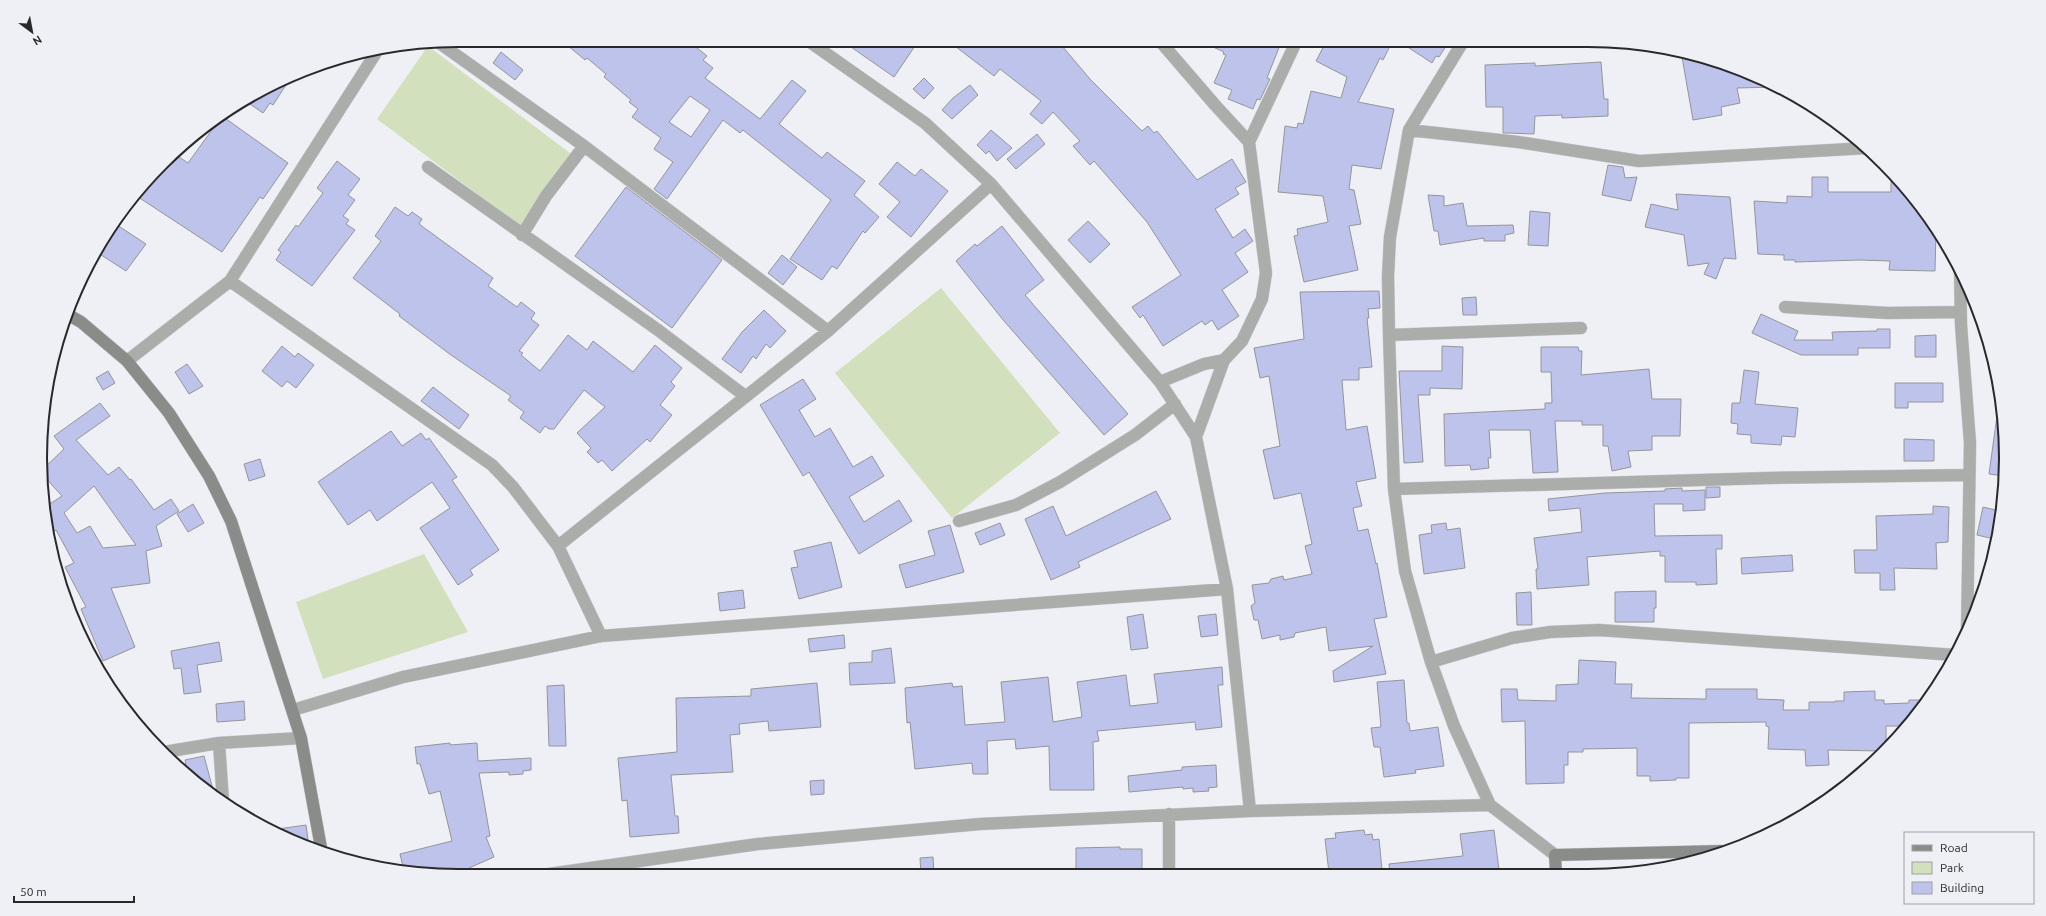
<svg xmlns="http://www.w3.org/2000/svg" width="2046" height="916" font-family="Ubuntu,sans-serif">
<style>
.green{fill:#d3e0bd}
.building{fill:#bec3ec;stroke:#94959a;fill-rule:evenodd}
.lines{fill:none;stroke-linecap:round;stroke-linejoin:round}
.street-casing{stroke:#cbccd1;stroke-width:13}
.secondary-casing{stroke:#cbccd1;stroke-width:13}
.street{stroke:#abadab;stroke-width:12}
.secondary{stroke:#8a8c89;stroke-width:12}
.rim{fill:none;stroke:#29292b;stroke-width:2}
</style>
<rect width="100%" height="100%" fill="#eff0f5"/>
<!-- green -->
<path class="green" d="M428 46 574 156 520 226 377 119Z
M941 288 1060 433 952 518 835 373Z
M424 554 468 632 323 679 296 602Z"/>
<!-- building -->
<path class="building" d="M561 40H687L707 56 703 60 713 68 705 78 760 119 792 80 806 91 779 124 822 158 827 152 865 181 854 195 879 217 865 233 863 231 837 269 832 266 822 280 790 259 831 200 743 130 740 133 723 120 667 199 654 189 673 162 654 149 661 138 632 117 638 109 629 102 631 100 604 77 606 74 587 58 585 60ZM690 96 710 110 691 137 669 122Z
M841 40H906L915 46 894 77Z
M947 40H1057L1090 79 1142 131 1148 126 1154 133 1157 131 1197 180 1232 159 1246 182 1235 188 1239 194 1215 209 1233 238 1245 229 1253 241 1235 253 1248 272 1222 290 1239 316 1218 330 1212 320 1205 325 1202 321 1163 346 1143 315 1140 318 1132 307 1181 275 1147 222 1094 161 1090 165 1073 146 1080 141 1053 112 1042 124 1030 114 1041 101 1000 69 994 76Z
M1198 40H1282L1267 78 1270 79 1260 100 1257 99 1253 109 1228 99 1232 90 1214 83 1226 55 1223 54 1224 52Z
M1327 40H1379L1390 46 1383 60 1380 58 1358 102 1394 109 1381 169 1352 165 1349 189 1354 190 1361 224 1349 226 1358 270 1304 282 1294 236 1298 235 1297 229 1328 222 1323 196 1278 192 1285 126 1297 128 1298 123 1303 124 1311 91 1341 98 1347 77 1316 61Z
M1397 40H1450L1439 57 1436 56 1432 63Z
M1681 51 1723 62 1777 87 1737 88 1740 103 1721 107 1722 115 1693 120Z
M501 52 523 70 515 80 493 63Z
M1601 62 1604 99H1608V116L1562 118V115L1535 116 1534 134 1508 133H1503V107H1486L1485 65 1535 63V66Z
M291 77 273 105 270 103 263 113 244 100Z
M924 78 934 88 924 99 913 89Z
M970 85 978 95 952 119 942 110 953 98Z
M222 116 288 163 263 199 260 197 222 252 135 195 144 183 173 153 188 163Z
M991 130 1012 148 997 161 989 151 986 154 977 145Z
M1037 134 1045 144 1016 169 1007 159Z
M337 161 360 179 348 195 355 200 343 216 349 220 346 224 355 230 312 286 276 260 281 252 278 250 296 225 298 227 323 193 317 188Z
M897 162 915 176 921 169 948 191 911 237 887 217 900 202 879 184Z
M1608 165 1623 167 1625 178 1637 177 1631 201 1602 195Z
M1891 173 1920 204 1936 230 1935 271 1889 270 1890 261 1859 260 1795 262V260H1784V255L1758 254 1754 201 1787 203V196L1812 197V177H1828V192H1891Z
M626 187 722 260 672 328 575 256Z
M1676 194 1730 197 1736 259 1724 258 1716 279 1704 274 1709 263 1688 266 1684 235 1645 227 1651 204 1678 210Z
M1428 195 1444 196V206L1463 203 1467 226 1513 225 1514 233 1505 235V241H1484V238L1440 245 1438 231H1434Z
M395 207 408 216 412 212 422 219 419 224 493 278 488 286 517 307 521 302 535 313 531 319 539 325 519 351 523 353 521 355 540 371 568 335 587 350 593 341 633 372 655 345 682 368 671 382 675 386 660 405 672 415 650 442 647 439 612 471 602 460 598 463 587 452 591 448 577 433 605 407 584 390 554 429H549L545 426 540 433 520 418 524 412 508 400 511 396 451 355 399 316 400 314 353 278 381 241 375 236Z
M1530 211 1550 213 1548 246 1528 245Z
M1088 221 1110 244 1090 263 1068 240Z
M114 223 146 244 126 271 95 251Z
M1002 226 1044 280 1025 295 1128 414 1104 435 1004 321 956 261 975 244 977 246Z
M782 255 797 267 783 285 768 273Z
M1379 291 1380 308 1368 309 1369 318H1367L1372 367 1359 368V380H1342L1346 430 1367 426 1376 478 1356 482 1362 506 1353 508 1358 531 1368 529 1376 564 1377 563 1387 617 1374 619 1386 674 1334 682 1333 671 1373 646 1329 651 1326 627 1295 633 1294 637 1280 640V635L1262 639 1258 620H1254L1251 606 1255 603 1252 585 1269 583 1271 579 1283 576 1284 580 1312 574 1305 546 1312 544 1301 493 1274 499 1263 450 1280 446 1269 376 1260 378 1254 348 1304 339 1300 292Z
M1476 297 1477 315H1463L1462 298Z
M764 310 786 331 770 348 766 344 756 359 753 356 741 373 722 359 742 332Z
M1761 314 1798 331 1794 340H1833L1832 332 1877 331V329H1890V348H1858V355H1801L1752 333Z
M1936 335V357H1915V336Z
M282 346 295 357 298 353 314 365 296 388 287 381 282 387 262 371Z
M1442 346 1463 347 1462 389 1430 388V395H1418L1423 462 1404 463 1399 371H1442Z
M1541 347H1578L1579 351H1582L1581 375 1649 369 1652 399H1681L1680 436H1652V450L1628 451 1631 467 1612 471 1608 446H1603V425H1582V421H1555L1558 472 1533 473 1530 430H1489L1491 458H1488L1489 468 1471 470 1470 465 1445 466 1444 414 1545 409V403H1552L1551 372H1541Z
M187 364 203 386 189 394 175 372Z
M1744 370 1759 372 1755 404 1798 408 1795 437 1782 436 1781 445 1751 443V435L1737 434 1738 424 1731 423 1732 403H1740Z
M108 371 115 383 103 390 96 378Z
M803 379 816 399 799 410 815 437 830 428 853 467 872 456 884 476 849 497 864 522 899 500 912 521 859 554 809 472 803 476 760 405Z
M1895 383H1943V402H1908V408H1895Z
M433 387 469 415 459 429 421 401Z
M100 403 110 416 76 440 108 475 119 467 130 480 131 479 154 510 171 499 179 511 156 526 162 546 146 551 150 583 111 588 135 647 103 661 81 609 86 607 65 567 74 563 56 530 48 535 45 507 62 496 42 474 41 471 64 449 54 436ZM94 486 136 545 103 548 90 526 77 533 64 513Z
M1997 416 2003 417 2005 431 2004 476 1989 474Z
M391 431 402 446 421 433 426 440 429 438 457 477 452 480 499 550 470 570 473 575 458 585 420 528 450 508 432 482 377 521 370 510 348 525 318 482Z
M1904 439 1934 440V461H1904Z
M260 459 265 476 249 481 244 464Z
M1706 487H1720V497L1706 498Z
M1682 488V491L1705 490V510L1683 511V504H1654L1655 536 1722 535V549H1716L1717 584 1696 585V582H1665V556H1660V551L1587 557 1589 585 1537 589 1536 569H1538L1534 538 1582 532 1580 508 1549 511 1548 499 1605 493 1665 491V489Z
M1156 491 1171 519 1078 562 1080 567 1051 580 1025 519 1053 506 1066 536Z
M193 504 204 523 188 532 177 514Z
M1933 506 1949 507 1948 542 1936 543 1937 569 1894 568 1895 590H1880V573H1855L1854 550H1877L1876 516 1933 514Z
M1983 507 2000 511 1994 539 1977 535Z
M1000 523 1005 535 980 545 975 533Z
M1446 523 1447 530 1460 528 1465 568 1424 574 1419 535 1432 533 1431 525Z
M950 525 964 572 906 588 899 565 935 555 928 531Z
M831 542 842 587 799 599 791 568 798 567 794 551Z
M1792 555 1793 571 1742 574 1741 558Z
M743 590 745 608 720 611 718 593Z
M1656 591V608H1654V622H1615V592Z
M1531 592 1532 625H1517L1516 593Z
M1143 614 1148 648 1131 650 1127 617Z
M1216 614 1218 635 1201 637 1198 616Z
M844 635 845 648 810 652 808 639Z
M219 642 222 661 197 665 201 692 184 694 181 668 174 669 171 651Z
M891 648 895 683 850 685 849 663 872 662V651Z
M1579 660 1616 662 1615 684H1632L1631 698 1706 699V689H1757V699L1784 700 1783 710H1809V702H1835V701H1844V692L1875 691V700H1884V704L1909 703V700H1928L1920 712 1906 726H1886V746L1881 751 1828 750 1829 765 1806 766 1805 750 1768 749 1769 727 1766 726V722L1689 723V778H1676V780L1650 781V776H1637V748L1583 749V752H1568V765H1564V783L1526 784 1525 721 1502 722 1501 689H1517L1518 700 1556 701V685L1578 684Z
M1222 667 1223 685H1218L1222 727 1196 730 1195 722 1097 731 1099 741 1093 742 1094 790H1050L1049 746 1016 749 1015 739 987 741 988 774H973L972 763 915 769 910 722 907 723 905 688 952 683 953 687 962 686 965 725 1005 722 1001 682 1048 677 1053 722 1082 717 1077 682 1126 675 1130 706 1158 703 1154 674Z
M1404 680 1407 723H1409L1410 731 1438 727 1444 766 1415 770 1416 773 1384 777 1380 747H1374L1371 728 1381 727 1377 682Z
M817 683 821 727 769 731 768 721 739 724 740 734 730 735 733 772 671 775 675 816H678L679 833 630 837 627 800 622 801 618 758 677 752 676 698 751 696V689Z
M564 685 566 746H549L547 686Z
M244 701 245 720 217 722 216 704Z
M450 743V745L477 743 478 761 531 758V770L523 771V774L509 775V772L479 773 490 836 486 837 494 857 469 868 470 874 463 876 404 871 400 854 452 841 440 791 429 794 420 764H417L415 747Z
M204 756 215 797 203 789 179 767 186 765 185 760Z
M1216 765 1217 787 1208 788 1209 791 1193 792V788L1183 789V787L1129 792 1128 776 1182 770V767Z
M824 780V794L811 795 810 781Z
M306 825 309 847 271 830Z
M1364 830 1365 835 1372 834 1373 840 1379 839 1382 870 1329 873 1325 839 1336 838 1335 833Z
M1494 830 1499 870H1495V873H1390L1389 864 1463 856 1460 834Z
M1120 847V849H1142V874H1076V848Z
M933 857 934 875H921L920 858Z"/>
<g class="lines">
<!-- street casing -->
<g class="street-casing">
<path id="street" d="M807 40 925 123 991 184 1160 382 1196 437 1227 589 1250 811
M1159 40 1215 105 1249 142 1266 273 1262 299 1242 341 1224 360 1196 437
M1464 40 1409 130 1390 237 1388 276 1389 335 1394 489 1405 571 1431 662 1454 726 1490 805 1555 855
M438 42 584 146 828 331
M1409 130 1518 142 1639 161 1868 148
M1249 142 1297 40
M428 167 658 330 745 396
M522 235 546 196 584 146
M1960 268 1961 325 1970 443 1967 633
M230 281 492 465 513 487 558 546 601 636
M1785 307 1888 313 1960 312
M1389 335 1581 328
M127 361 230 281 379 48
M1160 382 1204 364 1224 360
M1394 489 1768 478 1969 475
M959 521 1016 505 1060 482 1135 435 1175 404
M558 546 828 331 991 184
M1431 662 1512 638 1550 632 1599 630 1955 655
M293 710 403 677 601 636 1227 589
M219 743 223 802
M164 752 219 743 301 738
M1169 874V814
M535 876 758 844 980 824 1250 811 1490 805"/>
</g>
<!-- secondary casing -->
<g class="secondary-casing">
<path id="secondary" d="M67 314 81 322 127 361 169 413 209 476 231 521 301 738 322 853
M1556 873 1555 855 1721 851"/>
</g>
<!-- street -->
<use href="#street" class="street"/>
<!-- secondary -->
<use href="#secondary" class="secondary"/>
</g>
<!-- crop -->
<path d="M0 0H2046V916H0ZM458 47H1588A411 411 0 0 1 1999 458V458A411 411 0 0 1 1588 869H458A411 411 0 0 1 47 458V458A411 411 0 0 1 458 47Z" fill="#eff0f5" fill-rule="evenodd"/>
<path class="rim" d="M458 47H1588A411 411 0 0 1 1999 458V458A411 411 0 0 1 1588 869H458A411 411 0 0 1 47 458V458A411 411 0 0 1 458 47Z"/>
<!-- legend -->
<rect x="1904" y="832" width="130" height="72" fill="#eff0f5" stroke="#a0a0a4"/>
<rect x="1912" y="845" width="20" height="6" fill="#8a8c89" stroke="#a0a0a4"/>
<text x="1940" y="852" font-size="12" fill="#29292b">Road</text>
<rect x="1912" y="862" width="20" height="12" fill="#d3e0bd" stroke="#a0a0a4"/>
<text x="1940" y="872" font-size="12" fill="#29292b">Park</text>
<rect x="1912" y="882" width="20" height="12" fill="#bec3ec" stroke="#a0a0a4"/>
<text x="1940" y="892" font-size="12" fill="#29292b">Building</text>
<!-- north arrow -->
<g transform="translate(32 32) rotate(148)" stroke="#eff0f5" stroke-width="3" paint-order="stroke">
<path d="M0-3L7 15L0 10L-7 15Z" fill="#29292b"/>
<text y="-6" font-size="11" font-weight="bold" text-anchor="middle" fill="#29292b">N</text>
</g>
<!-- scale -->
<path d="M14 896v6h120v-6" fill="none" stroke="#29292b" stroke-width="2"/>
<text x="20" y="896" font-size="12" fill="#29292b" stroke="#eff0f5" stroke-width="3" paint-order="stroke">50 m</text>
</svg>
